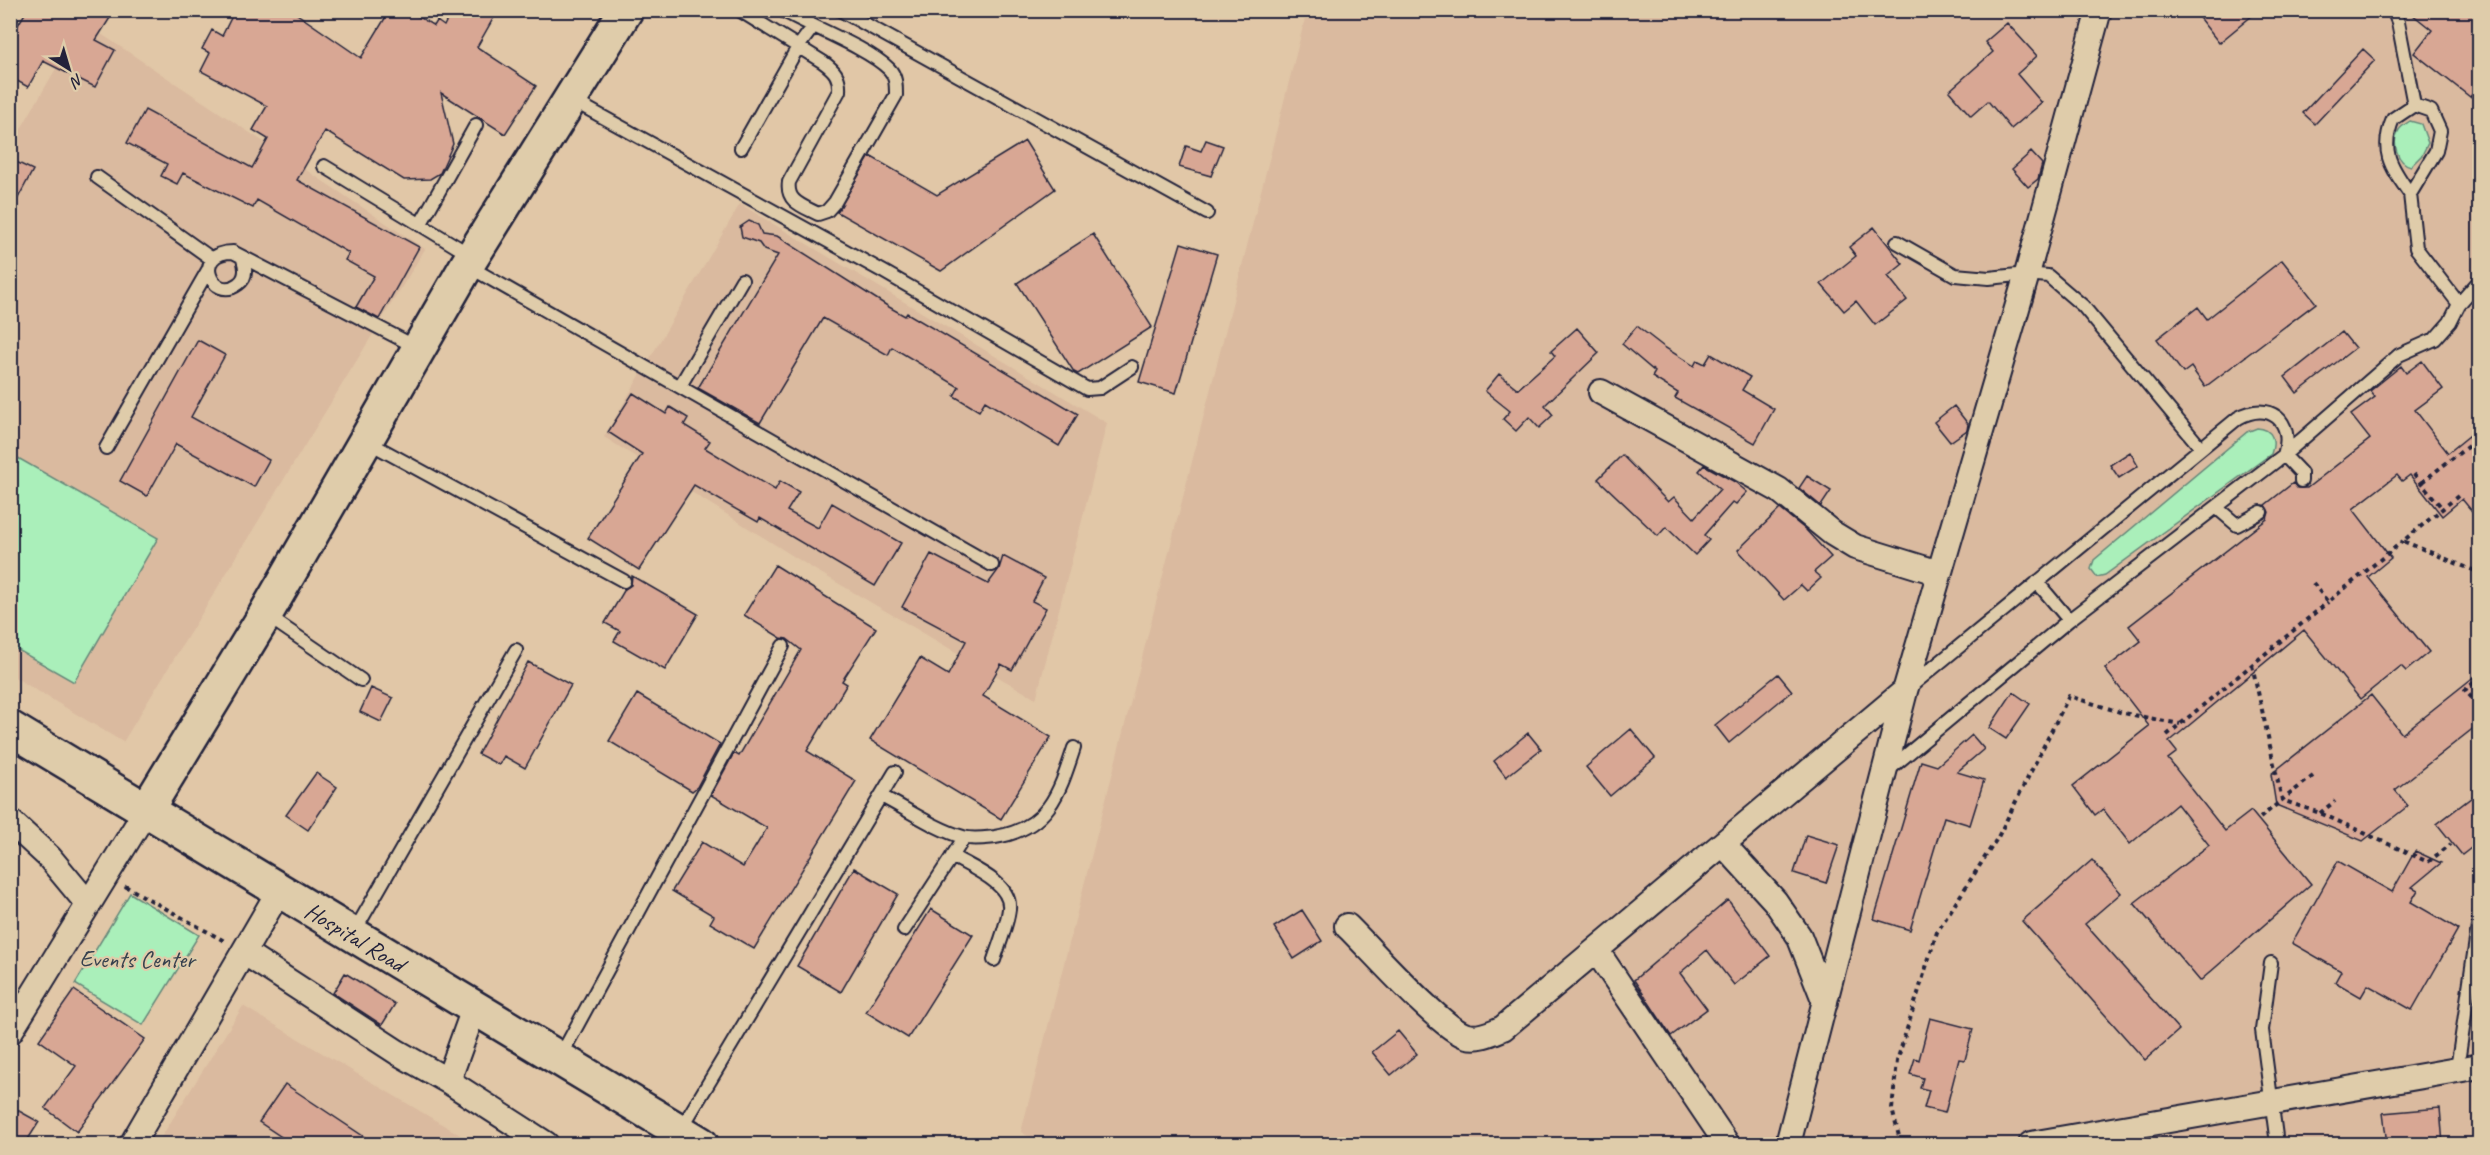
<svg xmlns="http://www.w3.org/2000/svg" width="2490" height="1155" font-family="Caveat,sans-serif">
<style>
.built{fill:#daba9f}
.green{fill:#aaefba;stroke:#66887a;stroke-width:1.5}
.building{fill:#d8a794;stroke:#22223b;stroke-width:1.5}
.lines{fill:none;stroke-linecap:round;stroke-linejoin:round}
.lane-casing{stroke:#22223b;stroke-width:16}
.street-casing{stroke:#22223b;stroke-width:28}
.secondary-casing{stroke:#22223b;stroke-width:38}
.path{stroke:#22223b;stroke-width:4;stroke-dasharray:4.5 4.5;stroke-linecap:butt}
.lane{stroke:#dfccaa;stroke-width:12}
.street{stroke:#dfccaa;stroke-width:24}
.secondary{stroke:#dfccaa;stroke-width:33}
.labels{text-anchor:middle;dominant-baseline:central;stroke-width:4.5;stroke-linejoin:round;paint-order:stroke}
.street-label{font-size:24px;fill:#22223b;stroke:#dfccaa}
.park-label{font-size:24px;fill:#36414e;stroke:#dfccaa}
</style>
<rect width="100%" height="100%" fill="#e1c7a7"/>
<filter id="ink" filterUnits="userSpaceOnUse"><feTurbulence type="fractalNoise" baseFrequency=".0167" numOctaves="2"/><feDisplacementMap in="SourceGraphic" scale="12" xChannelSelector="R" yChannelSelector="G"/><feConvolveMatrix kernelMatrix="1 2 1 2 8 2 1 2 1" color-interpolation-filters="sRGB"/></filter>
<g filter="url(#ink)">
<!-- built -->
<path class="built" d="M1307 11H2479V1144H1041L1021 1132Z
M83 22 425 249 123 742 11 675V146Z
M740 204 1107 423 1036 699 812 568 604 437Z
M243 1006 467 1139 458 1144H157Z"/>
<!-- green -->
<path class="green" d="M2410 121 2421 124 2428 143 2422 155 2411 166C2397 163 2391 142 2399 130 2401 126 2407 123 2410 121Z
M2257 428C2273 429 2276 441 2271 454L2105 575 2097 577 2091 569 2094 560 2247 432Z
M11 454 158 538 74 682 11 646Z
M130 893 199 935 143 1025 75 984Z"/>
<!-- building -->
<path class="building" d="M27 10H115L96 40 115 50 95 87 43 61 28 87 10 77V38Z
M235 10H291L361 58 390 10H408L434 26 437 21 444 26 452 10H498L477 47 536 86 505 134 441 93 453 144 440 173 430 179 404 180 325 131 297 180 419 247 379 319 356 307 374 276 345 260 349 253 257 200 253 208 183 173 177 184 161 176 167 164 127 143 145 110 252 168 268 139 253 130 267 106 201 71 210 53 202 49 212 30 222 36Z
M2193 10H2259L2219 43Z
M2407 10H2480V85L2470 97 2414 53 2432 30Z
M2007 23 2037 56 2017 74 2042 103 2011 129 1988 101 1971 116 1949 91 1993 52 1985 42Z
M2363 49 2375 60 2315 124 2303 113Z
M1206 140 1223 146 1211 176 1179 167 1186 146 1201 151Z
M1025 141 1055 189 941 271 837 212 870 156 937 195Z
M2031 152 2042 164 2038 179 2028 187 2012 169Z
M10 159 33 170 10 213Z
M749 221 758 225 762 234 777 236 889 307 905 316 907 313 1078 414 1059 446 985 401 979 411 954 396 959 387 892 347 888 355 823 318 760 423 698 388 778 255 764 250 759 243 742 237 740 227Z
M1874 227 1903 264 1888 276 1907 300 1875 325 1856 301 1844 311 1821 284 1856 256 1849 247Z
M1093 234 1152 327 1078 374 1074 372 1017 283Z
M1181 243 1217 254 1176 393 1139 382Z
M2282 260 2316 303 2205 387 2191 367 2183 373 2157 339 2198 307 2207 319Z
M1637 326 1664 347 1694 366 1697 360 1705 364 1711 354 1750 377 1742 390 1774 409 1755 443 1675 398 1678 393 1652 377 1655 372 1622 344Z
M1577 328 1599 353 1545 405 1553 415 1539 428 1529 417 1516 431 1503 419 1510 411 1485 391 1499 374 1518 389 1555 356 1551 351Z
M2342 332 2355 348 2297 393 2285 377Z
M198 340 225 355 191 417 269 460 254 487 176 444 147 496 120 481Z
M2422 361 2443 389 2415 410 2448 453 2480 427V521L2462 499 2442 516 2410 475 2402 481 2397 475 2353 509 2391 558 2368 577 2429 652 2406 671 2401 666 2360 699 2304 630 2169 742 2177 752 2168 759 2225 831 2251 811 2311 884 2200 981 2134 903 2209 845 2177 804 2130 844 2103 809 2095 815 2073 786 2149 726 2105 669 2141 641 2129 626 2267 519 2269 512 2265 505 2293 483 2297 488H2307L2370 439 2351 415 2375 397 2370 391 2401 366 2406 373Z
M633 393 666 414 670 407 688 418 684 425 710 441 705 448 775 490 780 481 799 492 787 511 818 528 832 503 901 543 875 586 760 518 758 522 694 485 639 570 588 538 642 454 608 432Z
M1954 406 1968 424 1967 430 1950 442 1934 422Z
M2130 452 2138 466 2119 478 2110 465Z
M1622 455 1668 502 1674 497 1694 518 1720 489 1699 471 1704 465 1735 482 1747 492 1736 504 1733 502 1704 535 1709 540 1695 555 1666 527 1658 536 1598 479Z
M1807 476 1831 491 1821 506 1799 488Z
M1780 509 1806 530 1831 557 1814 572 1821 578 1807 591 1801 585 1784 600 1738 550Z
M931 554 988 584 999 569 1003 556 1044 578 1032 601 1046 608 1012 670 1001 664 983 696 1051 737 1001 819 870 740 920 658 948 675 966 641 902 607Z
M775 565 876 628 842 681 847 684 807 751 856 781 754 949 710 923 714 916 672 891 702 842 743 867 767 828 711 795 734 753 739 756 801 650 787 639 781 638 744 615Z
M632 576 698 614 665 670 614 641 620 631 605 623 625 589 631 585Z
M528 662 571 685 525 768 504 756 499 765 478 754Z
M2480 672V723L2395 790 2408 806 2363 841 2276 805 2271 774 2371 695 2402 734Z
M1778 674 1792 691 1729 743 1715 725Z
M371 688 393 698 381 722 360 712Z
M2013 692 2030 704 2006 739 1989 728Z
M637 694 720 744 697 787 692 791 609 741Z
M1631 729 1655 758 1610 796 1586 767Z
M1528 733 1541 749 1506 777 1494 761Z
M1972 735 1984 749 1957 772 1984 780 1970 825 1944 817 1910 930 1874 919 1921 761 1937 766Z
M316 773 337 787 308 830 286 815Z
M2480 791V841L2462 855 2437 824Z
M1806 835 1839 845 1826 883 1794 873Z
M2415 851 2441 863 2412 887 2418 890 2411 902 2458 929 2412 1010 2368 985 2361 997 2335 982 2341 971 2292 943 2338 861 2392 892Z
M2092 860 2121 893 2085 924 2179 1030 2145 1060 2022 921Z
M854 868 898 894 841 992 797 966Z
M1728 900 1770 956 1734 985 1707 950 1680 973 1707 1009 1671 1036 1634 980Z
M931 909 973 935 908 1038 866 1012Z
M1302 910 1322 941 1294 959 1274 927Z
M345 973 395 1004 382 1025 333 993Z
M74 990 145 1039 77 1132 45 1108 76 1066 39 1040Z
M1930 1018 1973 1029 1965 1060 1959 1059 1945 1113 1924 1108 1929 1090 1920 1088 1923 1078 1910 1074 1915 1058 1919 1060Z
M1398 1031 1417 1054 1391 1075 1372 1052Z
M285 1084 375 1144H292L259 1122Z
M10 1106 39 1122 25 1144H10Z
M2440 1108 2443 1144H2387L2383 1113Z"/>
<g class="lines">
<!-- lane casing -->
<g class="lane-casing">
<path id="lane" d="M739 10 823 62C834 70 840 76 839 91L789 182C786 202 803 206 818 214L827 211 835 202 896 95C896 85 896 76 889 69 868 48 810 26 782 10
M840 10 1207 213
M2393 10 2398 22 2414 105
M572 100 884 272 1087 389 1100 388 1132 367
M741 148 798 47 813 27
M324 166 472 256
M97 177 212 259
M2410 194C2392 168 2379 152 2393 119L2414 105 2431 111 2440 131 2436 151 2410 194 2416 248 2459 304
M420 225 476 125
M1897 242 1955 275 1989 278 2027 274 2048 276 2083 306 2201 448
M243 259C246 268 247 278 238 284 212 303 191 252 233 252L418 348
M468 266 992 565
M680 386 742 280
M368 442 624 581
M106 448 208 270
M2301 481V473L2284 455 2399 355 2435 339 2450 322 2459 304 2480 280
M2217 508 2237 525 2261 512
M2037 582 2069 620
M266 615 361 680
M1886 772 2069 620 2284 455C2295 421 2269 400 2238 418L1911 686
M881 796C907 809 935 829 963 837 972 840 985 838 995 837 1048 829 1059 794 1074 748
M952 856C970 867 1012 883 1009 909 1007 926 999 944 994 960
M904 930 964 838
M353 934 516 650
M2271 963 2262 1030 2277 1144
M560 1057 783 646
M2457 1069 2480 913
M681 1129 895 772"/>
</g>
<!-- street casing -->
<g class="street-casing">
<path id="street" d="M1601 392 1779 490 1832 533 1855 547 1939 573
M10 821 49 857 88 904
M1723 844 1775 901 1799 936 1825 1002
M1347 926C1369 947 1442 1030 1467 1036 1479 1039 1491 1033 1503 1028L1905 691
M1596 950 1727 1144
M245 953 397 1052 448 1081
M474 1009 448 1081 546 1144
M10 1032 147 809
M132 1144 279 891
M1788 1144 1905 691 2027 274 2099 10
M2031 1144 2480 1066"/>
</g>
<!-- secondary casing -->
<g class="secondary-casing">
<path id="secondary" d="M10 728 701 1144
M147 809 265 615 467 265 626 10"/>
</g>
<!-- path -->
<path class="path" d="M2414 474 2443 509
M2422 482 2480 437
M2458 496 2403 541 2480 573
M2313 583 2328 602 2403 541
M2252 665 2282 800 2260 818
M2472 698 2465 690 2480 678
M2167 735 2328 602
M2313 776 2282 800 2320 813 2428 862 2451 844
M2320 813 2335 801
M125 886 226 942
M1901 1144 1892 1109 1897 1061 1937 932 1998 837 2069 696 2123 713 2180 724"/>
<!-- lane -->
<use href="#lane" class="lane"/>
<!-- street -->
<use href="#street" class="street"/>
<!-- secondary -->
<use href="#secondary" class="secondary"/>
</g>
</g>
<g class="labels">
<!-- street labels -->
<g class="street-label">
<text transform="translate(355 937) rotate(31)">Hospital Road</text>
</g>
<!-- park labels -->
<g class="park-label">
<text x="137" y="959">Events Center</text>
</g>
</g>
<!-- margin -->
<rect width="2490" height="1155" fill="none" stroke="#dfccaa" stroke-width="36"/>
<rect x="18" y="18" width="2454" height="1119" fill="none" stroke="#22223b" stroke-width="2" filter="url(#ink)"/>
<!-- north arrow -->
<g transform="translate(69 69) rotate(143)" stroke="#dfccaa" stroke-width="4.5" paint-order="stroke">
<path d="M0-4.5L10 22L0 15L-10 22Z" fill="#22223b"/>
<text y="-9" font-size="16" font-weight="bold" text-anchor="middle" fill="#22223b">N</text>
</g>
</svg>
